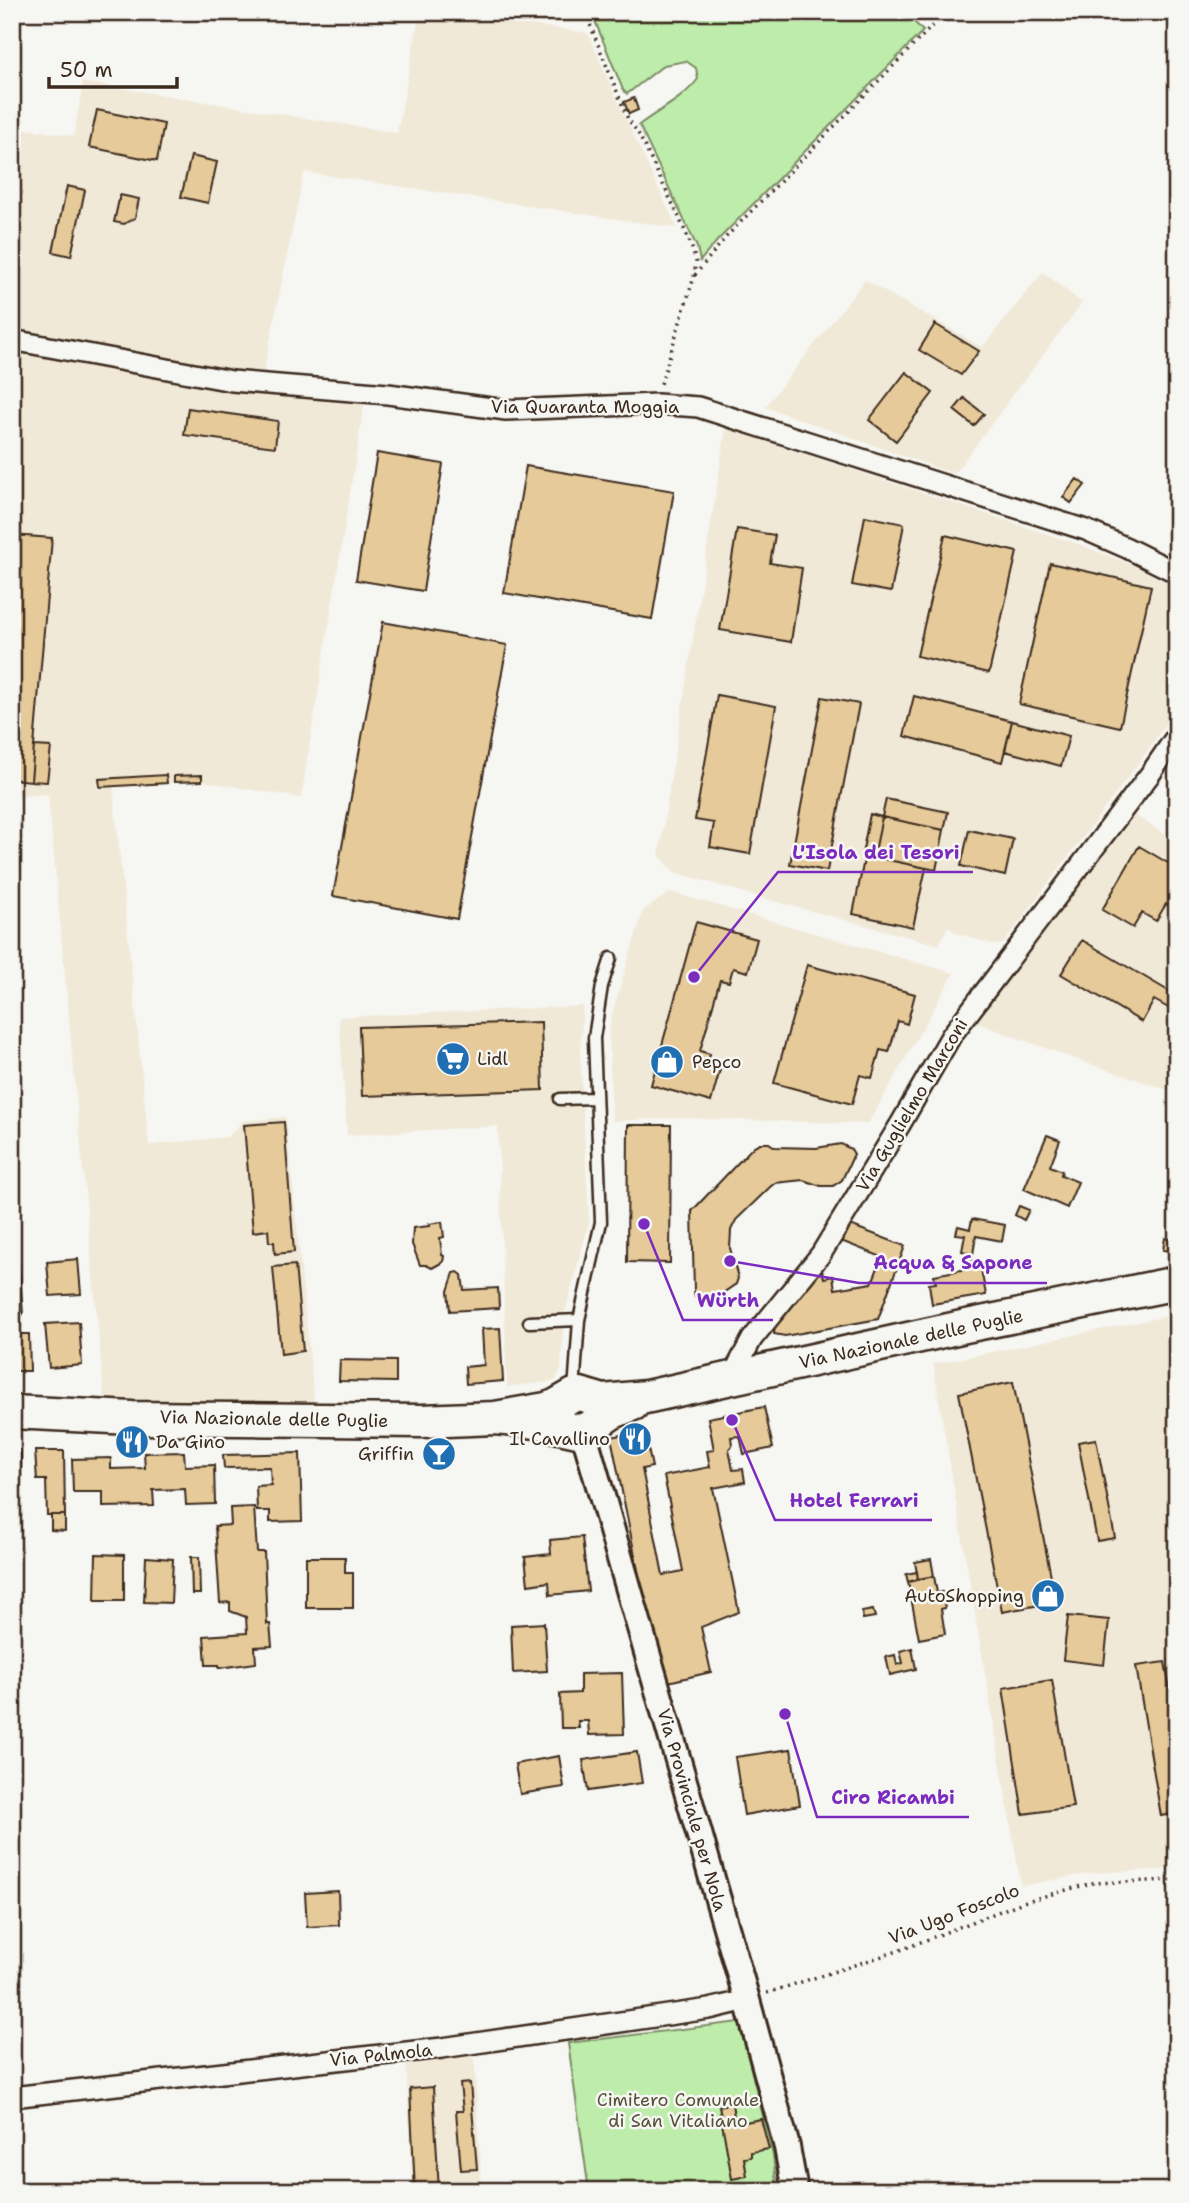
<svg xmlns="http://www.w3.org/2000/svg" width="1189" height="2203" font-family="'Shantell Sans',sans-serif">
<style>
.built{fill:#f1e9d8}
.green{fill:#bdecab;stroke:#7c8b64;stroke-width:2}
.building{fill:#e6ca9a;stroke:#3b2a1e;stroke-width:2}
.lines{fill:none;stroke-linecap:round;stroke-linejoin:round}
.service-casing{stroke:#3b2a1e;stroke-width:15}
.minor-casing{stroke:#3b2a1e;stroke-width:24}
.tertiary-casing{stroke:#3b2a1e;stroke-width:30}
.primary-casing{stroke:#3b2a1e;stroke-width:37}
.path{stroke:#3b2a1e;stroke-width:3.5;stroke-dasharray:2 5;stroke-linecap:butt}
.service{stroke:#f6f6f2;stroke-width:10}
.minor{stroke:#f6f6f2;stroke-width:19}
.tertiary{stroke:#f6f6f2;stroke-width:24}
.primary{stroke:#f6f6f2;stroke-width:32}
.labels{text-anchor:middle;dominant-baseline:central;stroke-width:5;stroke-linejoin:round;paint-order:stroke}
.street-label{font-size:18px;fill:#3b2a1e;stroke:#f6f6f2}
.poi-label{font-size:18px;fill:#3b2a1e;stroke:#f6f6f2;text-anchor:start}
.park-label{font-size:18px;fill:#55513a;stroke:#f6f6f2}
.leader{fill:none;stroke:#7b2cbf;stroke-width:2.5}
.callout-dot{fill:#7b2cbf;stroke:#f6f6f2;stroke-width:2.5}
.callout-label{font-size:19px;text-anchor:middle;font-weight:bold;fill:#7b2cbf;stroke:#f6f6f2;stroke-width:5;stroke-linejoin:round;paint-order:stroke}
</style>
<rect width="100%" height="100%" fill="#f6f6f2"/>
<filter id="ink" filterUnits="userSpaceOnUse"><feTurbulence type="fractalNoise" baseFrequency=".0143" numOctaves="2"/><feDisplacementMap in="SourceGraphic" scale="14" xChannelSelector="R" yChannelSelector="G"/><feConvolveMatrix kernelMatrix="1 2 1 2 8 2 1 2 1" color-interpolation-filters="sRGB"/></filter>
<g filter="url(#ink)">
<!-- built -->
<path class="built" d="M420 12H441L588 33 617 100 677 228 304 172 263 375 207 370 12 328V127L74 136 83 82 397 133Z
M1043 272 1082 303 954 474 765 407 865 280 982 347Z
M12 349 133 374 234 390 365 400 301 798 202 781 113 787 149 1145 228 1137 243 1121 286 1117 315 1411 105 1405 48 794 12 797Z
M726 428 1081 545 1137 567 1177 588V707L1146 753 1003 944 995 945 956 933 948 926 939 945 762 898 674 872 659 855Z
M1133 814 1177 842V1093L1075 1059 969 1020 1067 902Z
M670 892 954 973 868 1124 682 1118 612 1121 609 1032 612 1014 643 911Z
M583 1006 580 1054 589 1222 564 1317 561 1369 555 1381 507 1387 498 1126 347 1135 339 1017Z
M1177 1314V1869L1091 1873 1021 1886 933 1364Z
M474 2052 482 2191H413L406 2062Z"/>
<!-- green -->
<path class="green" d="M603 12H905L923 31 718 240 700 261 697 247 639 125C660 109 682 100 698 79L696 68 686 61 664 65 627 94 623 90 595 21Z
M739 2022 773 2155 777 2191H589L568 2043Z"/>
<!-- building -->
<path class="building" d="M634 98 638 110 629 114 624 102Z
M97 110 164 124 157 161 89 147Z
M191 156 217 162 208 203 181 197Z
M67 186 85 190 71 256 53 252Z
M120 195 139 199 135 218 124 224 114 222Z
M935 324 979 351 961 375 919 350Z
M906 372 933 393 896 441 869 420Z
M964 398 984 414 974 426 954 410Z
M188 408 278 421 275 447 184 435Z
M377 453 443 464 423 591 356 580Z
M526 466 674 491 652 619 504 593Z
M1077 479 1085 485 1071 503 1063 497Z
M865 516 904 524 891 592 852 585Z
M737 529 775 535 770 563 802 568 791 642 720 630Z
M12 535 52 538 31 781 12 779Z
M945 535 1017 552 989 673 917 656Z
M1050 563 1151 586 1120 727 1019 704Z
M383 622 507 645 457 919 333 896Z
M717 695 776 706 750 854 710 847 714 823 695 820Z
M914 696 1012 721 1002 762 904 736Z
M822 697 859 704 827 871 790 864Z
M1012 721 1069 736 1061 766 1005 751Z
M34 746 51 747 47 782 31 781Z
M166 775 167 783 100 787 99 779Z
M202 775V781L174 782V776Z
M886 799 948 812 944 830 882 817Z
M870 814 882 817 874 857 862 854Z
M882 817 944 830 936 870 874 857Z
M969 830 1013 839 1005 876 961 866Z
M1139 846 1173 866 1169 869 1177 874V910L1166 904 1156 921 1142 913 1133 928 1102 910Z
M865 855 926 868 913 927 853 914Z
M696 922 757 939 748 972 733 968 729 982 720 980 700 1051 710 1054 707 1066 720 1070 711 1102 651 1085Z
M1082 940 1177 996V1002L1172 1010 1154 1000 1142 1022 1061 974Z
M807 965 915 994 907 1024 898 1021 889 1052 880 1050 872 1078 860 1075 852 1104 774 1083Z
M541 1022 543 1090 362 1096 359 1027Z
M284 1122 294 1252 275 1254 274 1242H269L268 1230 253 1232 244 1125Z
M628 1125H671L670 1263 627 1262Z
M1047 1135 1060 1140 1050 1166 1062 1171 1061 1175 1078 1182 1067 1208 1024 1189Z
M760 1143H769L775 1147 816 1148 841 1144 851 1149 854 1154 842 1180 833 1186H821L803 1180 775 1183 770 1187 736 1220 731 1230 730 1248 738 1278 736 1284 711 1301H699L695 1297 694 1290 692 1211 754 1146Z
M1019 1206 1029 1210 1024 1220 1015 1215Z
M972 1219 1005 1225 1002 1241 976 1236 973 1254 962 1251 965 1235 956 1234 958 1226 970 1229Z
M442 1222 444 1237 440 1238 442 1255 444 1256 443 1262 432 1268 426 1265H420L412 1244 413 1228 430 1226 429 1224Z
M850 1225 905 1246 878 1319 785 1336 774 1334 775 1324 821 1266 824 1278 833 1276 835 1289 872 1283 882 1257 841 1241Z
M1165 1238 1177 1241 1176 1252 1163 1250Z
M78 1259 81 1294 50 1296 47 1262Z
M979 1259 986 1295 932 1304 929 1284 936 1283 934 1275 973 1268 972 1261Z
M19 1262 23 1314 12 1315V1263Z
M295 1265 303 1351 281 1354 273 1267Z
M458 1272 462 1275 464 1290 498 1288 499 1308 450 1311 448 1291 454 1273Z
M79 1322 82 1365 49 1368 45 1324Z
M500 1328 503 1381 466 1384 465 1367 484 1365 482 1329Z
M12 1334H29L30 1371H12Z
M340 1360 396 1361V1382L339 1381Z
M1013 1382 1056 1602 1002 1612 959 1393Z
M764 1407 773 1448 744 1454 740 1436 731 1437 732 1445 729 1449 733 1470 743 1469 745 1482 713 1488 739 1612 701 1627 711 1672 668 1682 647 1615 611 1437 644 1431 652 1467 642 1469 663 1575 683 1571 664 1476 710 1467 707 1451 714 1450 708 1418Z
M1096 1439 1115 1538 1097 1541 1078 1442Z
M12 1450H21V1497H12Z
M35 1451H64L65 1515H47L46 1480H37Z
M184 1452 185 1466 214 1465 215 1504 186 1505 185 1489 153 1490 154 1506 103 1507V1492H73L72 1459 111 1458V1469L145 1468 144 1453Z
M300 1453 302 1521 270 1522V1511H257L256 1486 271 1485 270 1467 224 1468 223 1455Z
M254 1507 257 1552H264L267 1624H270L272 1646 255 1647 256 1663 219 1668V1665H206L204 1636 247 1633 246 1617 230 1611V1602L220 1603 215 1526 231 1525 230 1508Z
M51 1515H65V1531L51 1530Z
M582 1537 588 1591 550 1595 549 1582 528 1585 525 1557 551 1554 550 1540Z
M96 1554 124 1555V1601H95Z
M146 1557 173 1559 171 1603 144 1602Z
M191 1557H199L200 1594H192Z
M306 1557H345V1573H353V1608H306Z
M931 1559 934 1576 918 1579 915 1562Z
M917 1572 918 1579 908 1582 906 1574Z
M934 1576 937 1593 942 1592 945 1608 941 1609 945 1634 919 1639 908 1582Z
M873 1610 875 1617 863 1619 862 1612Z
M1068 1616 1109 1620 1104 1665 1063 1660Z
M544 1623 547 1671 513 1673 511 1625Z
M912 1648 916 1669 890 1675 886 1657 895 1655 897 1665 903 1663 900 1651Z
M1165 1662 1177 1728V1813L1161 1816 1136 1666Z
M622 1673 624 1734 589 1735 588 1721H578L579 1728H561L560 1694 580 1693V1674Z
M1052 1680 1073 1807 1023 1814 1003 1688Z
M791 1749 800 1805 744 1815 735 1757Z
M637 1752 642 1783 588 1791 583 1760Z
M559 1756 564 1787 520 1794 515 1764Z
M338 1891 339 1925 307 1927 305 1893Z
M470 2083 477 2169 461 2170 456 2111H463L460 2084Z
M433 2087 439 2191H415L410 2089Z
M732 2103 735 2124 761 2119 769 2149 751 2152V2157L744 2158 747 2176 732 2179 719 2106Z"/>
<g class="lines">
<!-- service casing -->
<g class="service-casing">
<path id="service" d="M560 1099 595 1098
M529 1322 579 1320
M574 1391 579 1320 601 1222 594 1038 602 986 611 958"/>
</g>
<!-- minor casing -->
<g class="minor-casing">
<path id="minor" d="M12 340 232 381 388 394 506 410 657 404 698 407 1086 530 1127 548 1177 573
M731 1378 752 1339 821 1254 901 1123 951 1036 1151 773 1177 735
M12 2097 442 2048 709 2009 747 2000"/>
</g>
<!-- tertiary casing -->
<g class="tertiary-casing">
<path id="tertiary" d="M583 1430 747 2000 787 2147 795 2191"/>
</g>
<!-- primary casing -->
<g class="primary-casing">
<path id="primary" d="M12 1412 132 1418 422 1421 495 1418 537 1422 577 1431 588 1429 611 1413 633 1404
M495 1418 546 1409 555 1406 574 1395 580 1394 603 1401 646 1397 966 1326 1177 1283"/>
</g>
<!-- path -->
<path class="path" d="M585 12 628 119 638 133 678 215 691 245 696 262 694 277 660 387
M695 275 726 237 946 12
M767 1993 898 1951 1023 1902 1092 1883 1177 1880"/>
<!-- service -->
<use href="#service" class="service"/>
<!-- minor -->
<use href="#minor" class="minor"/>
<!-- tertiary -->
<use href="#tertiary" class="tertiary"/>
<!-- primary -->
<use href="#primary" class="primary"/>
</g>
</g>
<!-- icons -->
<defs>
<g id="supermarket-disc" transform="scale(1.75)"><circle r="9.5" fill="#1f6fb2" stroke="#f6f6f2"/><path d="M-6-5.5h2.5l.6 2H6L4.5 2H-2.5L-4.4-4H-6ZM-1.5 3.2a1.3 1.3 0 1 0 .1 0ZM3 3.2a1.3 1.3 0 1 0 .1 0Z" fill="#fff"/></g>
<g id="shop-disc" transform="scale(1.75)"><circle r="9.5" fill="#1f6fb2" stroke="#f6f6f2"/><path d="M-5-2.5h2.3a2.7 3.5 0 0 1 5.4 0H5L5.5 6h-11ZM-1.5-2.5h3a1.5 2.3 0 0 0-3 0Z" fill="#fff"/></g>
<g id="restaurant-disc" transform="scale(1.75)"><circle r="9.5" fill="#1f6fb2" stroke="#f6f6f2"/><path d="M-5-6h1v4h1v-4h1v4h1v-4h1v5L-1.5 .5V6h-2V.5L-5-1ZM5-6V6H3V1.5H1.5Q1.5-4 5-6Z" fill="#fff"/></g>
<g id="bar-disc" transform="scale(1.75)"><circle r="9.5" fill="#1f6fb2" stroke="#f6f6f2"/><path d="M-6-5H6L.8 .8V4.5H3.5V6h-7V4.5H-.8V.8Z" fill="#fff"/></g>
</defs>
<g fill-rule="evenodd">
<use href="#supermarket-disc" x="453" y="1059"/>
<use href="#shop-disc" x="667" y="1062"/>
<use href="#restaurant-disc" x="635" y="1439"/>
<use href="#restaurant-disc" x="132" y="1442"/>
<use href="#bar-disc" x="439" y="1454"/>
<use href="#shop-disc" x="1048" y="1596"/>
</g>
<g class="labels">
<!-- street labels -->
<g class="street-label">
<text x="585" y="407">Via Quaranta Moggia</text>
<text transform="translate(912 1105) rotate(-59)">Via Guglielmo Marconi</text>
<text transform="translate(911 1339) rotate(-12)">Via Nazionale delle Puglie</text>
<text transform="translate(274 1419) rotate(1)">Via Nazionale delle Puglie</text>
<text transform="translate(692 1810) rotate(74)">Via Provinciale per Nola</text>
<text transform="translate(954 1914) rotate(-21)">Via Ugo Foscolo</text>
<text transform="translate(381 2055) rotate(-6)">Via Palmola</text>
</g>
<!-- poi labels -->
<g class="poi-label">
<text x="477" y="1059">Lidl</text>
<text x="692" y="1062">Pepco</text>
<text x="610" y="1439" text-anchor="end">Il Cavallino</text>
<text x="156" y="1442">Da Gino</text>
<text x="414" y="1454" text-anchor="end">Griffin</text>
<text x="1024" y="1596" text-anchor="end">AutoShopping</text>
</g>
<!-- park labels -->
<g class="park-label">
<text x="678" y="2100">Cimitero Comunale<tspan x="678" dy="21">di San Vitaliano</tspan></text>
</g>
</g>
<!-- callouts -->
<path class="leader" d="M694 977L778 872H973M730 1261L859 1283H1047M644 1224L683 1320H773M732 1420L775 1520H932M785 1714L817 1817H969"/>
<g class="callout-dot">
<circle cx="694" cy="977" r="7"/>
<circle cx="730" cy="1261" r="7"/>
<circle cx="644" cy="1224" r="7"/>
<circle cx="732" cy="1420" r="7"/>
<circle cx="785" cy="1714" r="7"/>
</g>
<g class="callout-label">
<text x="876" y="859">L'Isola dei Tesori</text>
<text x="953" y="1269">Acqua &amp; Sapone</text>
<text x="728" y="1307">Würth</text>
<text x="854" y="1507">Hotel Ferrari</text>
<text x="893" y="1804">Ciro Ricambi</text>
</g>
<!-- margin -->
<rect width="1189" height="2203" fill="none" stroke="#f6f6f2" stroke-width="42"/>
<rect x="21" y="21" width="1147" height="2161" fill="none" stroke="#3b2a1e" stroke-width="2.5" filter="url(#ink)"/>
<!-- scale -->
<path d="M49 77v10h128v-10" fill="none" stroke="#3b2a1e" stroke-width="3.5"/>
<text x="60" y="77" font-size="21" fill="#3b2a1e" stroke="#f6f6f2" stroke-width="5" paint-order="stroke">50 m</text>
</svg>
